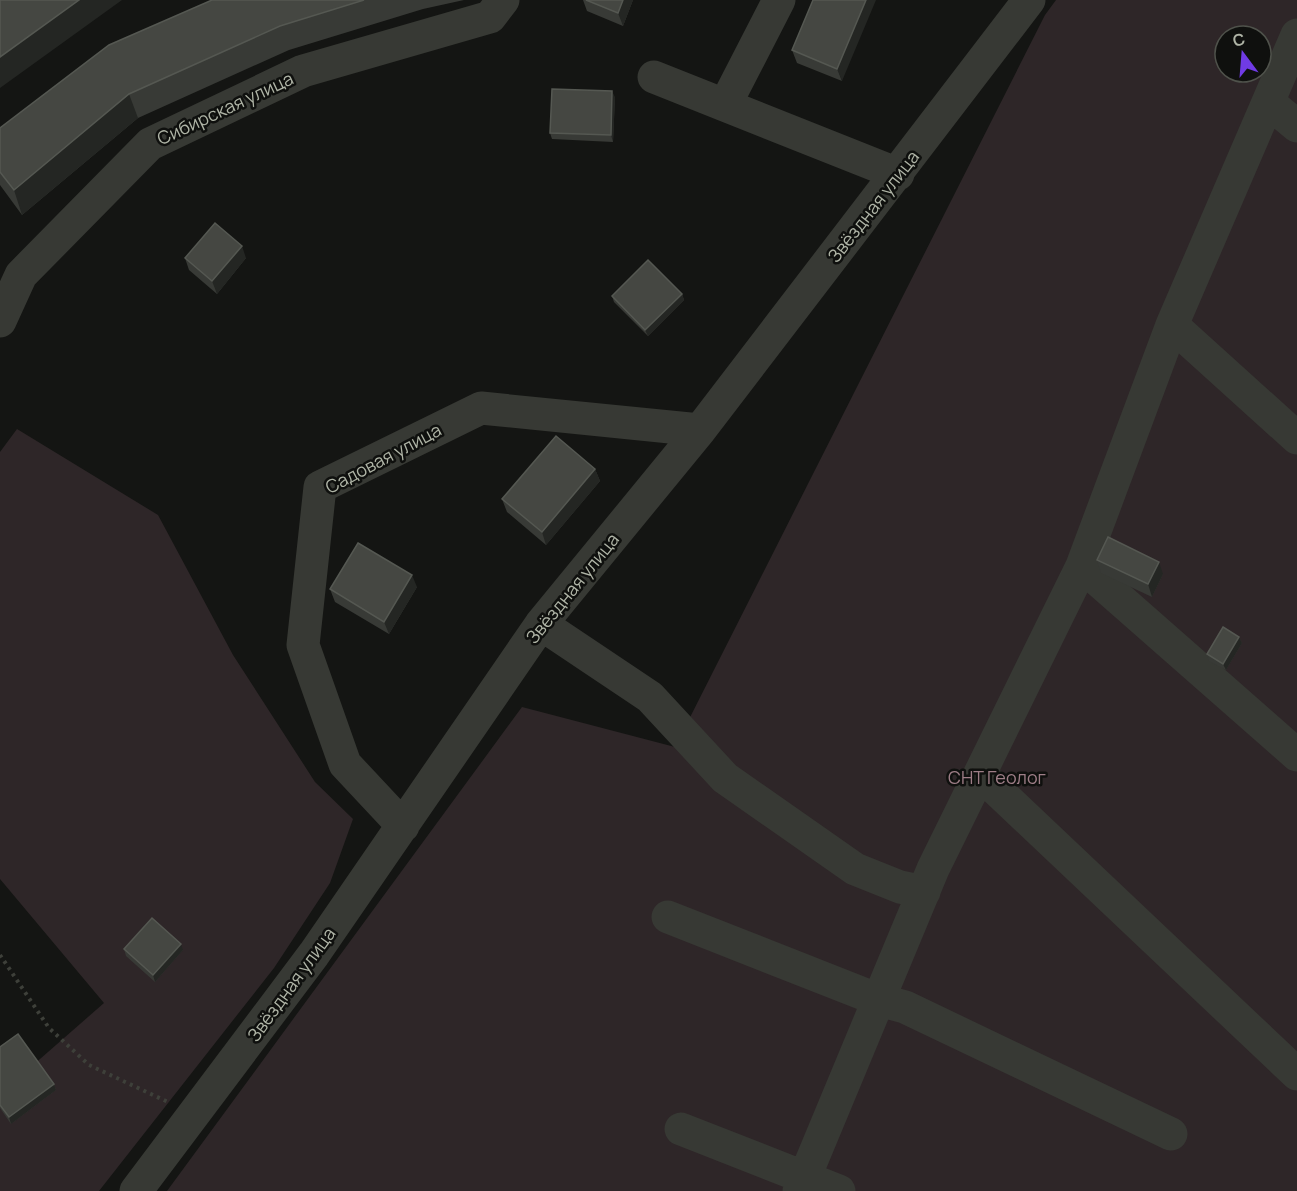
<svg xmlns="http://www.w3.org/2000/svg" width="1297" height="1191" font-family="Manrope,sans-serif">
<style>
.green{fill:#2e2628;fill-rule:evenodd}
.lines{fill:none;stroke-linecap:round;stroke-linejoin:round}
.path{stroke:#3e403a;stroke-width:4;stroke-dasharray:3 4.5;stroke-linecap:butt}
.minor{stroke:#373934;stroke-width:33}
.wall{fill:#383a36}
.shaded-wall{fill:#242623}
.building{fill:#454742;stroke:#555852;stroke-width:1.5}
.labels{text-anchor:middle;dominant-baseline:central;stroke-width:5;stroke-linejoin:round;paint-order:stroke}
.street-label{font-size:18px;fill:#afb4a6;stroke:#0f100e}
.park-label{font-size:18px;fill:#9e7e87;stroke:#0f100e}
</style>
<rect width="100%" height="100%" fill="#141513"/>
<!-- green -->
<path class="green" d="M1056 0H1297V1191H167L522 707 675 747 1045 15ZM1225 36H1261V72H1225Z
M17 429 158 515 233 655 315 782 353 819 330 883 274 968 99 1191H0V1094L104 1003 0 879V452Z"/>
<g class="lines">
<!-- path -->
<path class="path" d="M0 955 49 1028 89 1065 168 1102"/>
<!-- minor -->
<path class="minor" d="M654 77 898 174
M1268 102 1297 126
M725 105 779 0
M0 321 21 275 150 144 303 71 490 17 503 0
M1172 325 1297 438
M1082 566 1297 755
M541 624 650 697 725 778 855 869 900 887 924 892
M980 774 1297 1074
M403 826 345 764 303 645 320 487 481 408 700 430
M668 917 879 1000 905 1007 1171 1134
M681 1129 839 1191
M136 1191 314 954 541 624 700 430 1029 0
M799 1191 933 869 1082 566 1172 325 1297 35"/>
</g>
<!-- wall -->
<path class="wall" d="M212 0H464L423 9 289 50 138 118 22 215 0 185V128Z
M583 0H633L623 26 587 11Z
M813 0 842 81 797 63 792 50Z
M615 97 613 142 552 139 550 133Z
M185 258H246L217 294 189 270Z
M682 294 684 300 648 336 614 302 612 296Z
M595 469 600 481 546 545 507 512 502 499Z
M1097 560 1163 574 1152 597 1101 573Z
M417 587 389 634 335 602 330 589Z
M1239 637 1242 643 1226 670 1209 661 1207 654Z
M124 949 183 950 155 982 126 956Z
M0 1047 54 1084 56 1090 11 1124 0 1108Z"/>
<!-- shaded-wall -->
<path class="shaded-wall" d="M79 0H122L0 88V57Z
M623 0H633L623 26 618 13Z
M866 0H876L842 81 837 69Z
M612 91 615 97 613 142 611 135Z
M129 94 138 118 22 215 14 190Z
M242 246 246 258 217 294 212 281Z
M682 294 684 300 648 336 645 330Z
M595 469 600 481 546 545 542 532Z
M1159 562 1163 574 1152 597 1148 584Z
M412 575 417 587 389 634 384 622Z
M1239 637 1242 643 1226 670 1223 664Z
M181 944 183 950 155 982 153 975Z
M54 1084 56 1090 11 1124 9 1117Z"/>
<!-- building -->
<path class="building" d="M0 0H79L0 57Z
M212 0H364L280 26 129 94 14 190 0 172V128L109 45Z
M586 0H623L618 13Z
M813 0H866L837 69 792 50Z
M552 89 612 91 611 135 550 133Z
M215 223 242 246 212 281 185 258Z
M648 260 682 294 645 330 612 296Z
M556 436 595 469 542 532 502 499Z
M1108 537 1159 562 1148 584 1097 560Z
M358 543 412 575 384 622 330 589Z
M1223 627 1239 637 1223 664 1207 654Z
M152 918 181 944 153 975 124 949Z
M18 1034 54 1084 9 1117 0 1105V1047Z"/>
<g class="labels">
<!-- street labels -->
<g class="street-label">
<text transform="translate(225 108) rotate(-25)">Сибирская улица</text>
<text transform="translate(873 206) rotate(-52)">Звёздная улица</text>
<text transform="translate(383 458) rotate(-28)">Садовая улица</text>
<text transform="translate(572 588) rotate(-51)">Звёздная улица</text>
<text transform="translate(291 984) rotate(-54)">Звёздная улица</text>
</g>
<!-- park labels -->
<g class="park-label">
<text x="997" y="777">СНТ Геолог</text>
</g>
</g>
<!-- north arrow -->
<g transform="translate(1243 54) rotate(344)"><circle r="28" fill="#0f100e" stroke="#4f524b" stroke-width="1.5"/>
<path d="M0-4.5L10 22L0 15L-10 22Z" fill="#703be5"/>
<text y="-9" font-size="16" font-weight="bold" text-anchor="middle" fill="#afb4a6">С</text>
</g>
</svg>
